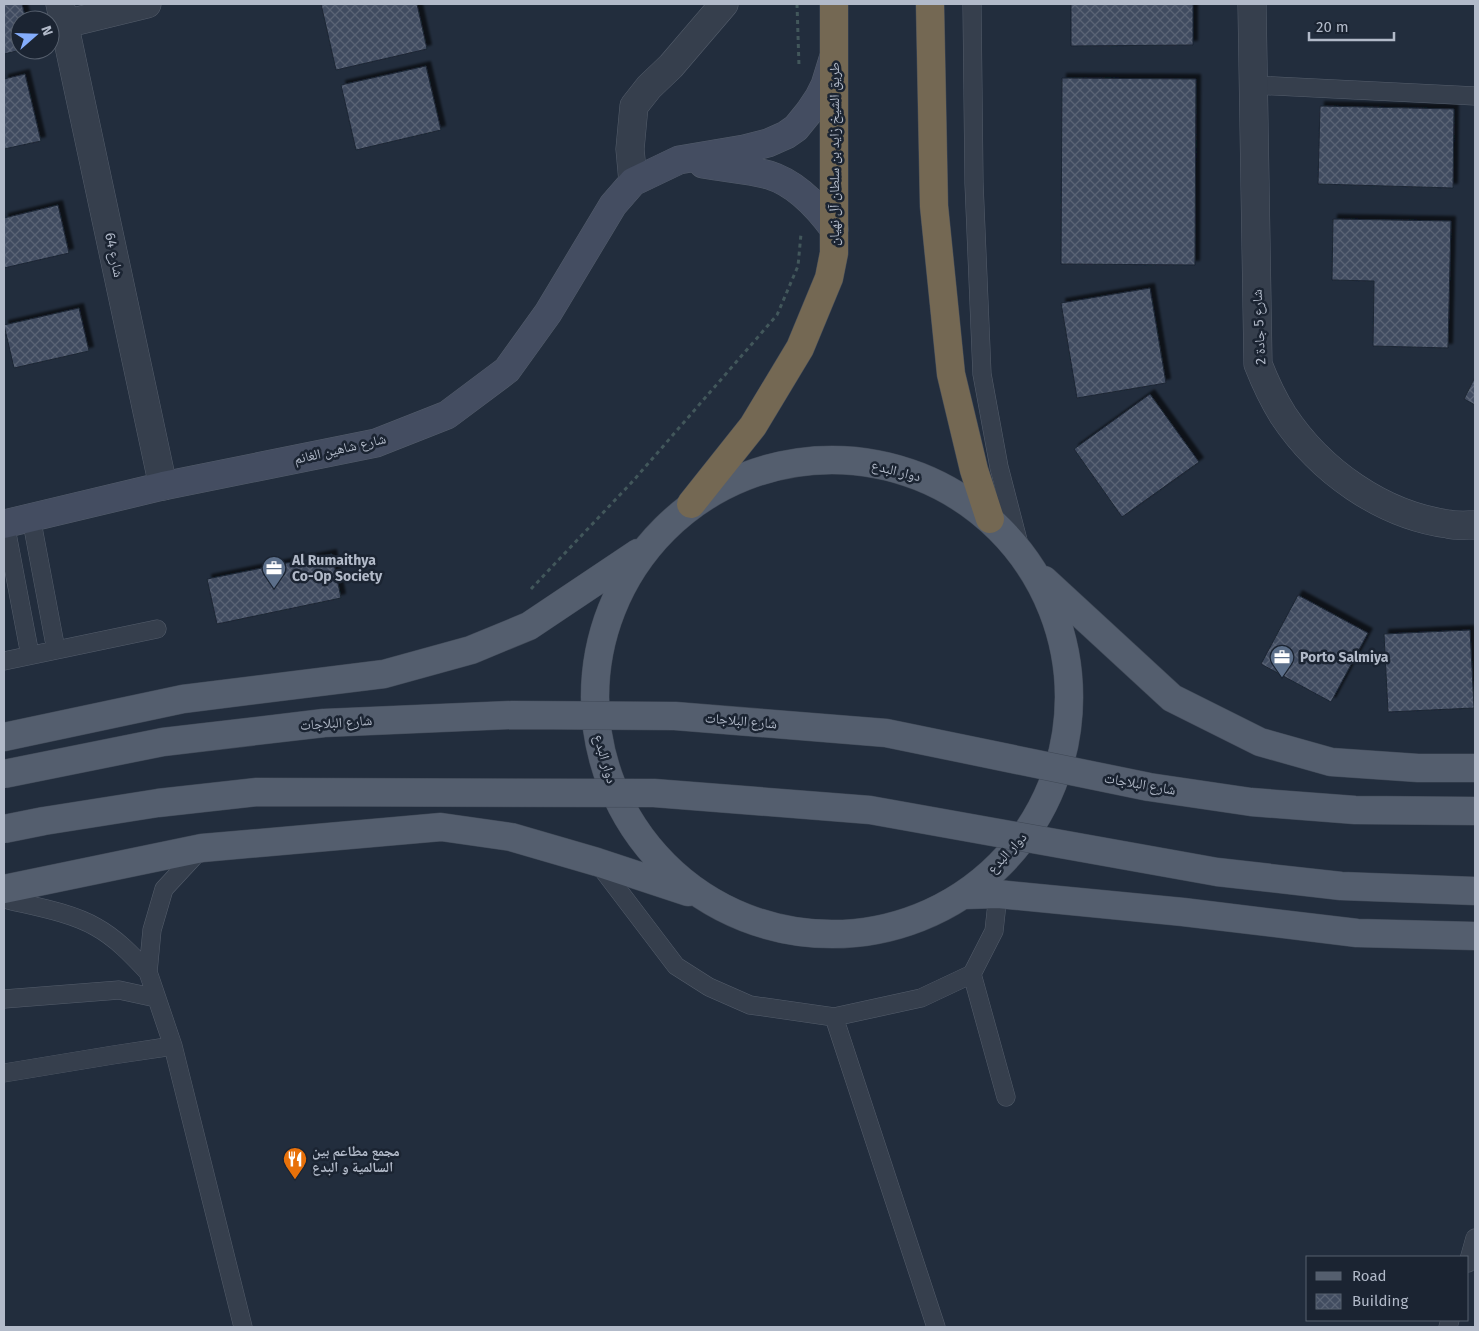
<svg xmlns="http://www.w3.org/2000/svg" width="1479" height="1331" font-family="'Fira Sans','Noto Naskh Arabic',sans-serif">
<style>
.building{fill:url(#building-cross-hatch);stroke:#1d2634;filter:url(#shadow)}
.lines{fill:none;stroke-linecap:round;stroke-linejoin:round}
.lane-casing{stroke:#545d6b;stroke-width:19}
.street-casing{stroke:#545d6b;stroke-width:29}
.secondary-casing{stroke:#545d6b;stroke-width:29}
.primary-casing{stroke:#3f4856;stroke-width:29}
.highway-casing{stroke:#414a58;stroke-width:29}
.path{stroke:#42575b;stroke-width:3;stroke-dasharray:4 4;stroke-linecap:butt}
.lane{stroke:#363f4d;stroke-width:18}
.street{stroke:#363f4d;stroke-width:28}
.secondary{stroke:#444d61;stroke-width:28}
.primary{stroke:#545e6e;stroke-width:28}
.highway{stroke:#746853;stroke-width:28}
.primary-bridge-casing{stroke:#3f4856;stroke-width:29;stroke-linecap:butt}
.primary-bridge{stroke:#545e6e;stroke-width:28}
.labels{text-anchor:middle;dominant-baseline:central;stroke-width:5;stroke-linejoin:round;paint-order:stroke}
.street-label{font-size:14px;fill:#b2bac9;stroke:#1b2432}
.poi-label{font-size:14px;font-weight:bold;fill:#b2bac9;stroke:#1b2432;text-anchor:start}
</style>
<defs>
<pattern id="building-cross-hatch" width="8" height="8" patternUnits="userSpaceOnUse" patternTransform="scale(1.25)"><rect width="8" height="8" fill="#414c60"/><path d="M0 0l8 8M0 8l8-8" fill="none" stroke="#5a6475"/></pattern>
<filter id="shadow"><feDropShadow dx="4.5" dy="-4.5" stdDeviation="1" flood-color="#0009"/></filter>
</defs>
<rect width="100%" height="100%" fill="#222d3d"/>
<!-- building -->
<path class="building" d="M4 4H22L26 20H20V50H21L4 54Z
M321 4H417L427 49 336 70Z
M1071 4H1193V45L1071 46Z
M426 66 441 130 356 150 341 85Z
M25 74 41 141 4 149V79Z
M1062 78 1196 79 1195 265 1061 264Z
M1320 106 1454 109 1453 188 1318 184Z
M58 205 69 253 4 268V218Z
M1333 219 1451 221 1448 348 1373 346 1374 281 1332 280Z
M1150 288 1166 383 1077 398 1061 303Z
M79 308 89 351 14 368 4 325Z
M1475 377V405L1464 399Z
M1150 394 1199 462 1122 517 1074 449Z
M332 554 341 598 217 624 207 579Z
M1298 595 1368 633 1331 702 1261 664Z
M1470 630 1474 708 1388 712 1384 634Z"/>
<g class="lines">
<!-- lane casing -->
<g class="lane-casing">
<path id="lane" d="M972 4 974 183 982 374 999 467 1021 552
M1253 85 1475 96
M31 517 56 650
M5 523 30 655
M4 661 157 629
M201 849 164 889 152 930 148 972 173 1046 243 1327
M597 862 676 966 709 987 750 1005 834 1017 921 998 972 974 994 931 998 894
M4 899C32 906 70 912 96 927 116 938 132 955 148 972
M972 974 1006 1097
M4 999 119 990 156 998
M834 1017 936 1327
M4 1073 113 1055 173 1046
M1468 1263 1475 1238
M1448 1327 1450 1320"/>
</g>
<!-- street casing -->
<g class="street-casing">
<path id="street" d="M60 4 163 486
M1252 4 1258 364C1265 382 1273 399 1283 415 1320 471 1382 515 1448 524 1457 526 1467 525 1475 525
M65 24 147 4
M633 182 630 149 634 106 649 87 671 66 724 4"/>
</g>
<!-- secondary casing -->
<g class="secondary-casing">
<path id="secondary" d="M703 164C724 168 748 169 769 175 795 183 818 207 834 229
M4 524 163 486 376 443 447 415 507 370 548 313 613 205 633 182 679 160 744 149 768 143 786 135 796 128 809 112 819 97 825 85 833 59"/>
</g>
<!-- primary casing -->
<g class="primary-casing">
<path id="primary" d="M595 697a237 237 0 1 1 474 0a237 237 0 1 1-474 0Z
M1044 580 1172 698 1260 742 1331 762 1418 768H1475
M4 737 183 699 384 674 471 650 529 626 638 553
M4 889 202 848 441 827 511 837 597 862 688 892
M965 895 998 894 1183 912 1357 933 1475 936"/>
</g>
<!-- highway casing -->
<g class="highway-casing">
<path id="highway" d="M930 4 934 206 951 374 974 470 990 519
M691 504 753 426 800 348 829 278 834 253V4"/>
</g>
<!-- path -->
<path class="path" d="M797 4 799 66
M531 589 633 481 777 315 798 266 801 234"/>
<!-- lane -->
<use href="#lane" class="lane"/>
<!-- street -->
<use href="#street" class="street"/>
<!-- secondary -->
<use href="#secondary" class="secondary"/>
<!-- primary -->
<use href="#primary" class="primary"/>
<!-- highway -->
<use href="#highway" class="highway"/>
<!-- primary-bridge casing -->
<g class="primary-bridge-casing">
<path id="primary-bridge" d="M4 774 163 742 324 723 512 715 675 716 886 733 1149 787 1251 802 1355 810 1475 811
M4 829 44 821 158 803 257 792 654 793 870 810 1217 872 1341 886 1475 891"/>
</g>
<!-- primary-bridge -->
<use href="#primary-bridge" class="primary-bridge"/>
</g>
<!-- icons -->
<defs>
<g id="office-pin" transform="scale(1.25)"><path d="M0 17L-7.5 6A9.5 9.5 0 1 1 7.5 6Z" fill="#5c6f8a" stroke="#1b2432"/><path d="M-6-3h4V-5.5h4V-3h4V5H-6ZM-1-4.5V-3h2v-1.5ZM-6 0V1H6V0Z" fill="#fff"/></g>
<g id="restaurant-pin" transform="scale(1.25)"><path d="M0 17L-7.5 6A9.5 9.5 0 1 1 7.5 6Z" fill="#e8710a" stroke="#1b2432"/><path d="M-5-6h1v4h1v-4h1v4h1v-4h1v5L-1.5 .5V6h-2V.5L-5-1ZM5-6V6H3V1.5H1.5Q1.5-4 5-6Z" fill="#fff"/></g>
</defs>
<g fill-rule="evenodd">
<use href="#office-pin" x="274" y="568"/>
<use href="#office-pin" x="1282" y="657"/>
<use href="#restaurant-pin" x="295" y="1159"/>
</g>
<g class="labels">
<!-- street labels -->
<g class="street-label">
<text transform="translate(834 154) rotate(-90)">طريق الشيخ زايد بن سلطان آل نهيان</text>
<text transform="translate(114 255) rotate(78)">شارع 64</text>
<text transform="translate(1259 327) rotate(-93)">شارع 5 جادة 2</text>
<text transform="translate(340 449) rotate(-13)">شارع شاهين الغانم</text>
<text transform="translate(896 471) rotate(14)">دوار البدع</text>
<text transform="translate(741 721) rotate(5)">شارع البلاجات</text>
<text transform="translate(336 723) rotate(-4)">شارع البلاجات</text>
<text transform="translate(605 759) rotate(74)">دوار البدع</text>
<text transform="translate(1140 784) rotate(10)">شارع البلاجات</text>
<text transform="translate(1007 853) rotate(-47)">دوار البدع</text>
</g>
<!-- poi labels -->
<g class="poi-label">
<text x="292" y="560">Al Rumaithya<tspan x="292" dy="16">Co-Op Society</tspan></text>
<text x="1300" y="657">Porto Salmiya</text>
<text x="312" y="1151">مجمع مطاعم بين<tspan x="312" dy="16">السالمية و البدع</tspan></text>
</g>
</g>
<!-- border -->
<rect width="1479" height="1331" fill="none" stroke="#b2bac9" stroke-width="10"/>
<!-- legend -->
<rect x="1306" y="1256" width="162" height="65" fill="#1b2432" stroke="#57606e"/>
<rect x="1316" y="1272" width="25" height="8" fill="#545e6e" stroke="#57606e"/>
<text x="1352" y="1281" font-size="15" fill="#b2bac9">Road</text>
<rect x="1316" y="1294" width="25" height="15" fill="url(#building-cross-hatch)" stroke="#57606e"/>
<text x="1352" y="1306" font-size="15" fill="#b2bac9">Building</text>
<!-- north arrow -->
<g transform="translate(35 35) rotate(70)"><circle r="24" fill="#1b2432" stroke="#57606e"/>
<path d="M0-4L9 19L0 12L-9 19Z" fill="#84adfc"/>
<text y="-8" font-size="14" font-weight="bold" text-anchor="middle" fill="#b2bac9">N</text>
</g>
<!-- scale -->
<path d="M1309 32v8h85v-8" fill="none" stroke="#b2bac9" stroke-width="2.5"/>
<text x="1316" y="32" font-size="15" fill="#b2bac9" stroke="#1b2432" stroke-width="4" paint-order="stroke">20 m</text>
</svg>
